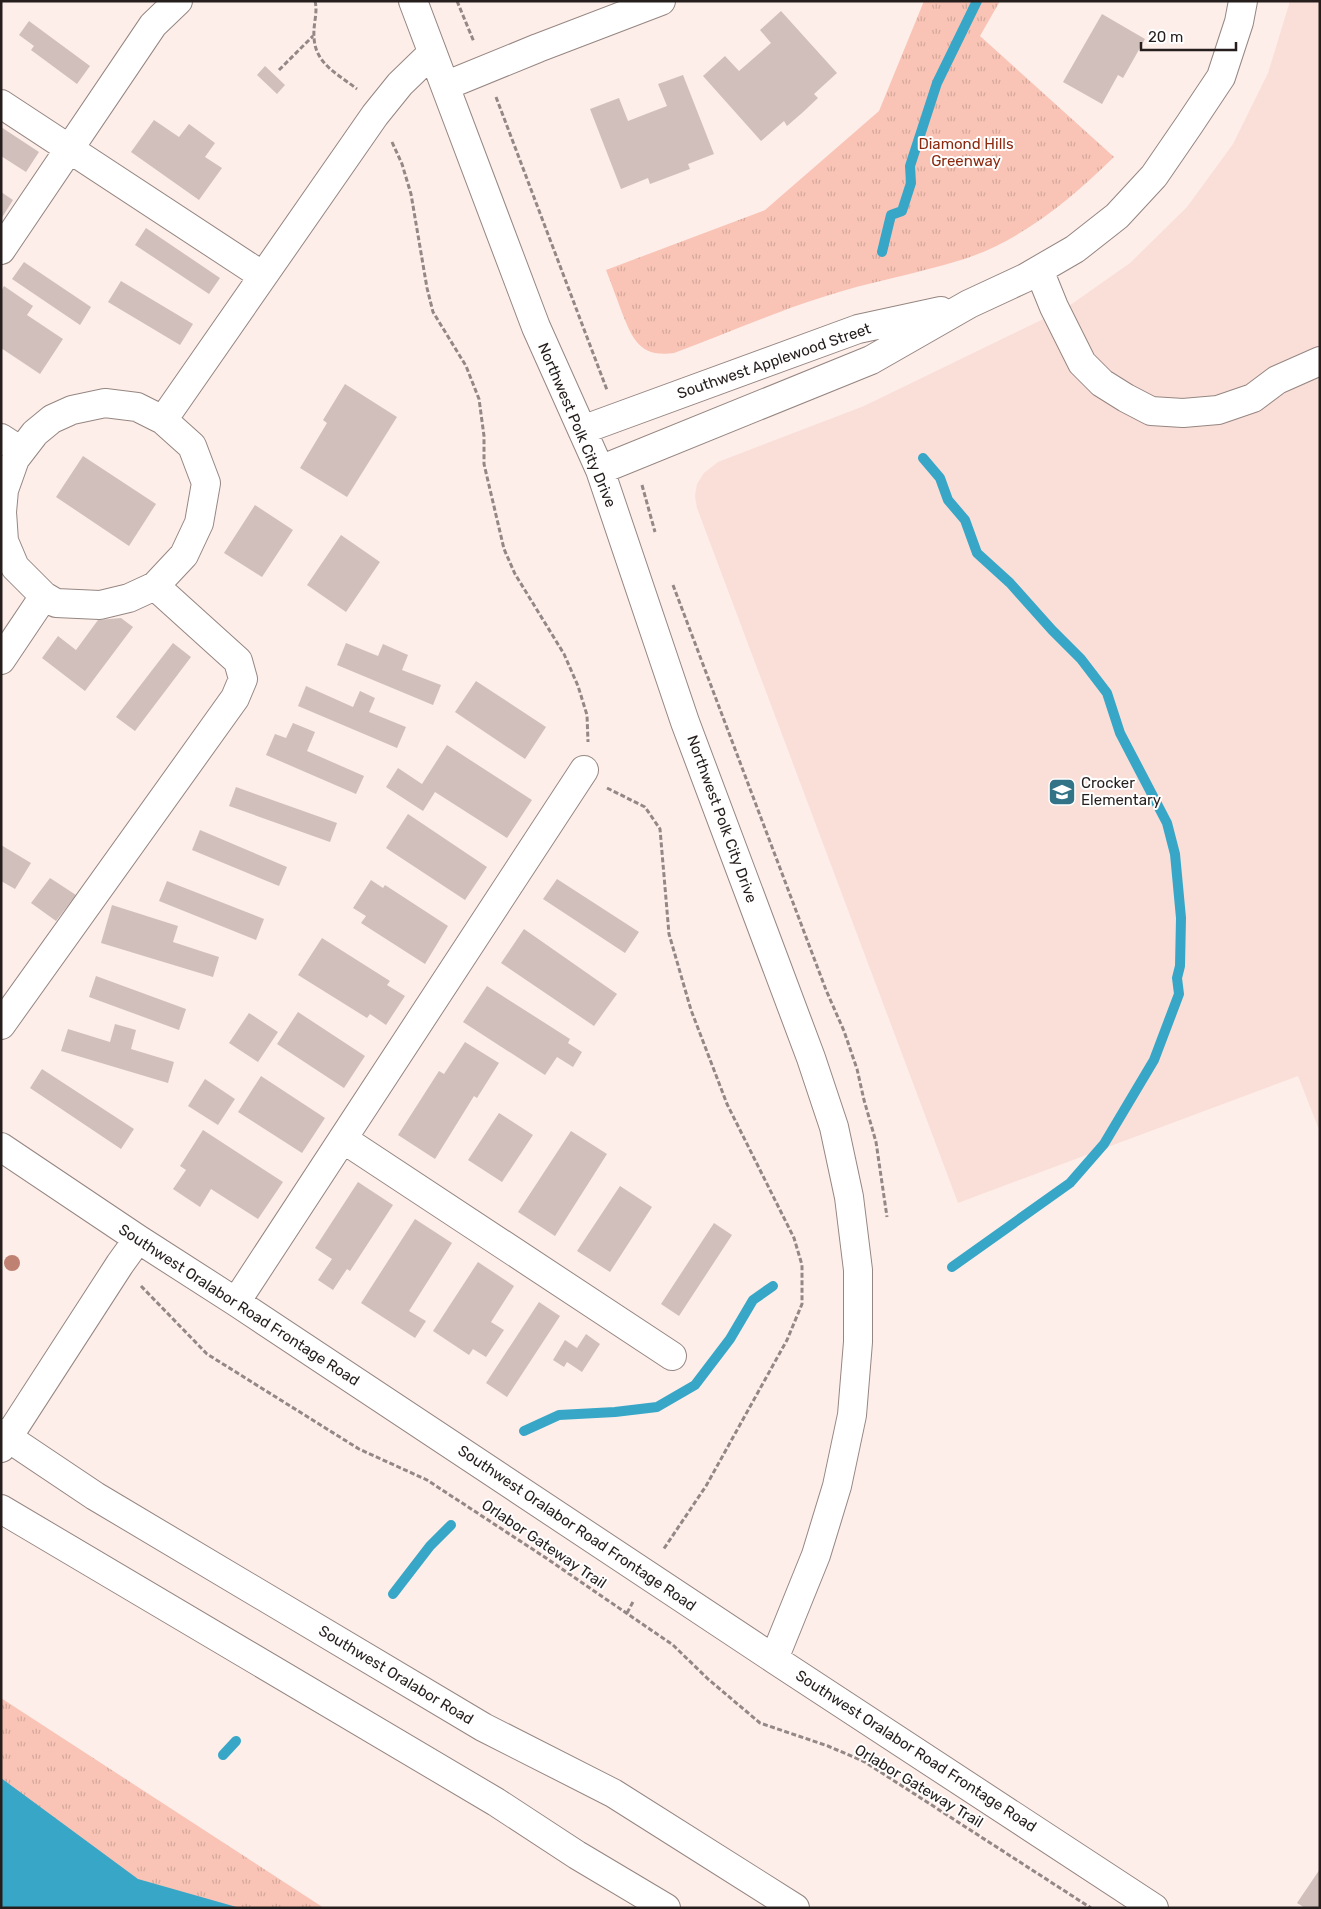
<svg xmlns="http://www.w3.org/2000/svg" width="1321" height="1909" font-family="Rubik,sans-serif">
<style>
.built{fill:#fadfd8}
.park{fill:url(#park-tufts)}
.water{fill:#38a7c7}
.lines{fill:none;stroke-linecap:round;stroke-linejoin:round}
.stream{stroke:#38a7c7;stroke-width:10}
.building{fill:#d1bfbb}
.minor-casing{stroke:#968681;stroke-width:30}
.major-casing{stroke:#968681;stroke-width:30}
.path{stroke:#938886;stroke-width:3;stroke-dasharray:5 2.5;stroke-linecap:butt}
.minor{stroke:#fff;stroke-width:28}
.major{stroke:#fff;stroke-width:28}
.tree{fill:#bf8272}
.labels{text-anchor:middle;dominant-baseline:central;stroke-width:4;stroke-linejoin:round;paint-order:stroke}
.park-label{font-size:15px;fill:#8c2a0f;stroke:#fff}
.street-label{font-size:15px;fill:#251e1d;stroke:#fff}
.poi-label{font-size:15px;fill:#251e1d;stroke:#fff;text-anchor:start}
</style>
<defs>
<pattern id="park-tufts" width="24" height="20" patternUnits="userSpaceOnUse" patternTransform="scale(1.25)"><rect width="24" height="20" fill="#f9c4b6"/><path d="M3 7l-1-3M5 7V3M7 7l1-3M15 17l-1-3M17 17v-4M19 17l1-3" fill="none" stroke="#d5a89c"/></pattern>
</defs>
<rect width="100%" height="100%" fill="#fdeeea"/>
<!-- built -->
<path class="built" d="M1290 1H1320V1132L1298 1076 958 1203 697 508 695 496 697 484 704 473 718 462 864 406 1066 308 1130 263 1187 207 1233 144 1268 73Z"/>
<!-- park -->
<path class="park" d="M924 1H1000L980 36 1114 157C1070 200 1021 241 961 260 916 274 868 282 823 297 772 313 723 335 674 353 639 358 632 338 621 310 616 296 611 283 606 270L765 210 879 111Z
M1 1698 324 1908H1Z"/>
<!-- water -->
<path class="water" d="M1 1778 138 1879 240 1908H1Z"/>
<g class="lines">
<!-- stream -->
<path class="stream" d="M882 252 891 215 902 211 911 183 910 166 937 83 977 1
M923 458 940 478 948 500 965 520 977 553 1010 583 1052 630 1081 659 1107 693 1120 733 1167 823 1175 854 1181 918 1180 966 1177 978 1179 994 1154 1060 1104 1144 1070 1183 952 1267
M524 1431 559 1415 615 1412 657 1407 695 1385 730 1339 753 1300 773 1286
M393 1594 430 1546 451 1525
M223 1755 236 1741"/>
</g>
<!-- building -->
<path class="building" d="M781 11 837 73 814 94 818 98 802 113 787 126 784 121 761 141 703 76 725 56 739 71 771 43 760 30Z
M1102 14 1145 39 1123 78 1118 75 1102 104 1063 82Z
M29 21 90 66 77 84 31 50 34 46 19 35Z
M265 66 285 85 277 94 257 75Z
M683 75 714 154 688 164 690 169 650 184 648 178 621 189 590 109 619 98 628 121 646 114 667 106 658 84Z
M154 120 179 137 189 124 215 143 205 157 222 168 199 200 131 152Z
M1 127 39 152 26 172 1 156Z
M1 192 13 200 1 219Z
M146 228 220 278 209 294 135 245Z
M24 262 91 307 80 325 12 279Z
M121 281 193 324 180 345 108 302Z
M4 286 33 306 27 315 63 339 40 374 1 348V291Z
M345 384 397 417 347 497 300 468 327 423 323 420Z
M83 456 156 504 129 546 56 497Z
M255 505 293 530 262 577 224 553Z
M341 535 380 562 346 612 307 585Z
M121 618 133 627 85 691 42 658 58 636 76 650 98 620Z
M173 643 191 657 135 731 116 717Z
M346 643 378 656 383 644 408 655 402 670 441 685 433 705 337 665Z
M476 681 546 727 525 759 455 712Z
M306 686 353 707 360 691 375 698 369 712 406 727 397 748 298 706Z
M293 723 315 732 307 751 364 776 356 794 266 755 275 734 286 738Z
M447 745 532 800 507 838 435 792 423 811 386 787 398 768 422 784Z
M236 787 337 823 330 842 229 806Z
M408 814 487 867 465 900 386 848Z
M200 830 287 867 279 886 192 850Z
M1 845 31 863 15 889 1 881Z
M50 878 76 895 56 921 31 903Z
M557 879 639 932 625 953 543 899Z
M371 880 383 888 385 885 448 926 425 964 361 923 366 916 353 908Z
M167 881 264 919 256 940 159 901Z
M112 905 178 926 173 942 219 957 213 977 101 943Z
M524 929 617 994 594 1026 501 963Z
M322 938 390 981 387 985 405 996 386 1025 370 1014 367 1018 298 975Z
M96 976 186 1009 179 1030 89 997Z
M487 986 570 1039 568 1043 582 1052 573 1067 557 1057 545 1075 463 1022Z
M298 1012 365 1056 344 1088 277 1044Z
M249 1013 278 1032 258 1062 229 1043Z
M115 1024 136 1030 131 1049 174 1062 168 1083 61 1051 68 1029 110 1042Z
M465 1042 499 1063 477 1098 474 1096 435 1159 398 1135 439 1071 444 1074Z
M42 1069 134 1129 121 1149 30 1088Z
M261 1076 325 1118 302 1153 238 1112Z
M205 1079 235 1099 218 1125 188 1106Z
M499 1113 533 1135 502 1182 468 1160Z
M203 1130 283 1182 258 1219 211 1189 200 1207 173 1189 186 1170 180 1166Z
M571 1131 607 1154 555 1236 518 1212Z
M358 1182 393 1205 350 1271 347 1269 333 1290 318 1280 332 1259 315 1248Z
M620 1186 652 1207 610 1272 577 1251Z
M415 1219 452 1243 409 1311 426 1321 415 1338 361 1303Z
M714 1223 732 1235 679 1316 661 1304Z
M478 1262 514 1286 491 1322 504 1330 486 1357 473 1349 469 1355 433 1331Z
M539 1302 560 1316 507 1397 486 1383Z
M586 1334 600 1344 582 1372 567 1362 564 1367 553 1360 565 1340 577 1348Z
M1320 1869V1908H1305L1297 1903Z"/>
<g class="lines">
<!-- minor casing -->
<g class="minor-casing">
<path id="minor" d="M413 1 536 327 600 470 685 722 811 1058 834 1127 849 1197 858 1270V1342L852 1415 837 1486 816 1555 774 1659
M445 86 538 48 661 1
M1 104 263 276
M1 250 153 25 178 1
M1039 270 1054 307 1082 363 1102 383 1126 398 1151 411 1183 413 1218 410 1253 398 1277 380 1320 361
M163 420 375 115 400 84 432 53
M582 430 858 329 941 311
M1 438 21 451
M600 470 871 360 969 304 1025 278 1075 249 1117 216 1154 176 1189 125 1221 77 1239 22 1243 1
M1 660 44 596
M1 1025 235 698 243 679 238 661 155 586 129 598 100 605 56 603 44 596 15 567 4 541 2 512 4 490 15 459 35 433 52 419 72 410 105 403 137 407 163 420 192 446 206 483 199 523 184 555 155 586
M343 1139 672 1356
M1 1147 138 1239 236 1302 774 1659 1154 1908
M236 1302 584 770
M1 1448 120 1264 138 1239"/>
</g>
<!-- major casing -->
<g class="major-casing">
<path id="major" d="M1 1433 95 1496 483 1727 613 1793 795 1908
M1 1509 496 1802 577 1855 666 1908"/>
</g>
<!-- path -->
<path class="path" d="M315 1C318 13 313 24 314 37 315 64 338 74 357 89
M457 1 474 42
M279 70 313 36
M496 97 607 390
M392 142 402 164 411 194 427 288 433 312 466 366 479 399 484 436V464L504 549 515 574 564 654 578 686 587 715 588 742
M642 485 655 532
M673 585 789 892 826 990 844 1031 857 1069 864 1100 876 1142 887 1217
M607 788 645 807 660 829 669 934 691 1010 727 1104 794 1238 802 1265V1304L787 1340 706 1486 663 1550
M141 1286 207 1354 359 1449 427 1480 546 1558 673 1645 708 1679 760 1723 828 1746 865 1762 1091 1908
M627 1613 634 1600"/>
<!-- minor -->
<use href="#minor" class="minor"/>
<!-- major -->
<use href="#major" class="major"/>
</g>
<!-- trees -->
<circle class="tree" cx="12" cy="1263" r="8"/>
<!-- icons -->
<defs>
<g id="school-square" transform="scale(1.4375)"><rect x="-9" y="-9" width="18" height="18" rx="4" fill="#337387" stroke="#fff"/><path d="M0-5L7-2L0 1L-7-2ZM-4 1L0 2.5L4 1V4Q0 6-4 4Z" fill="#fff"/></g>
</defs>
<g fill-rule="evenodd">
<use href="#school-square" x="1062" y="792"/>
</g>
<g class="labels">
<!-- park labels -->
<g class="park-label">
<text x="966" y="144">Diamond Hills<tspan x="966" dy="17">Greenway</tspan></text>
</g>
<!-- street labels -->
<g class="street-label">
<text transform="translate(774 361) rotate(-19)">Southwest Applewood Street</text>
<text transform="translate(577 425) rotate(67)">Northwest Polk City Drive</text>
<text transform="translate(722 819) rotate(70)">Northwest Polk City Drive</text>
<text transform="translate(239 1305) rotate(33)">Southwest Oralabor Road Frontage Road</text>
<text transform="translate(577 1528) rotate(34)">Southwest Oralabor Road Frontage Road</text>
<text transform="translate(544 1544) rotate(34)">Orlabor Gateway Trail</text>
<text transform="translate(396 1675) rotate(31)">Southwest Oralabor Road</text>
<text transform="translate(916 1751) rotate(33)">Southwest Oralabor Road Frontage Road</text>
<text transform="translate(919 1786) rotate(31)">Orlabor Gateway Trail</text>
</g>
<!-- poi labels -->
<g class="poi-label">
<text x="1081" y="783">Crocker<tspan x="1081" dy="17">Elementary</tspan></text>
</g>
</g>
<!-- border -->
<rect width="1321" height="1909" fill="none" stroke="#251e1d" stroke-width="5"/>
<!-- scale -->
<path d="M1141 42v8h95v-8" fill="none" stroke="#251e1d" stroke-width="2.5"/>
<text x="1148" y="42" font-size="15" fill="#251e1d" stroke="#ffffff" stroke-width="4" paint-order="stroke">20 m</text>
</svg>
